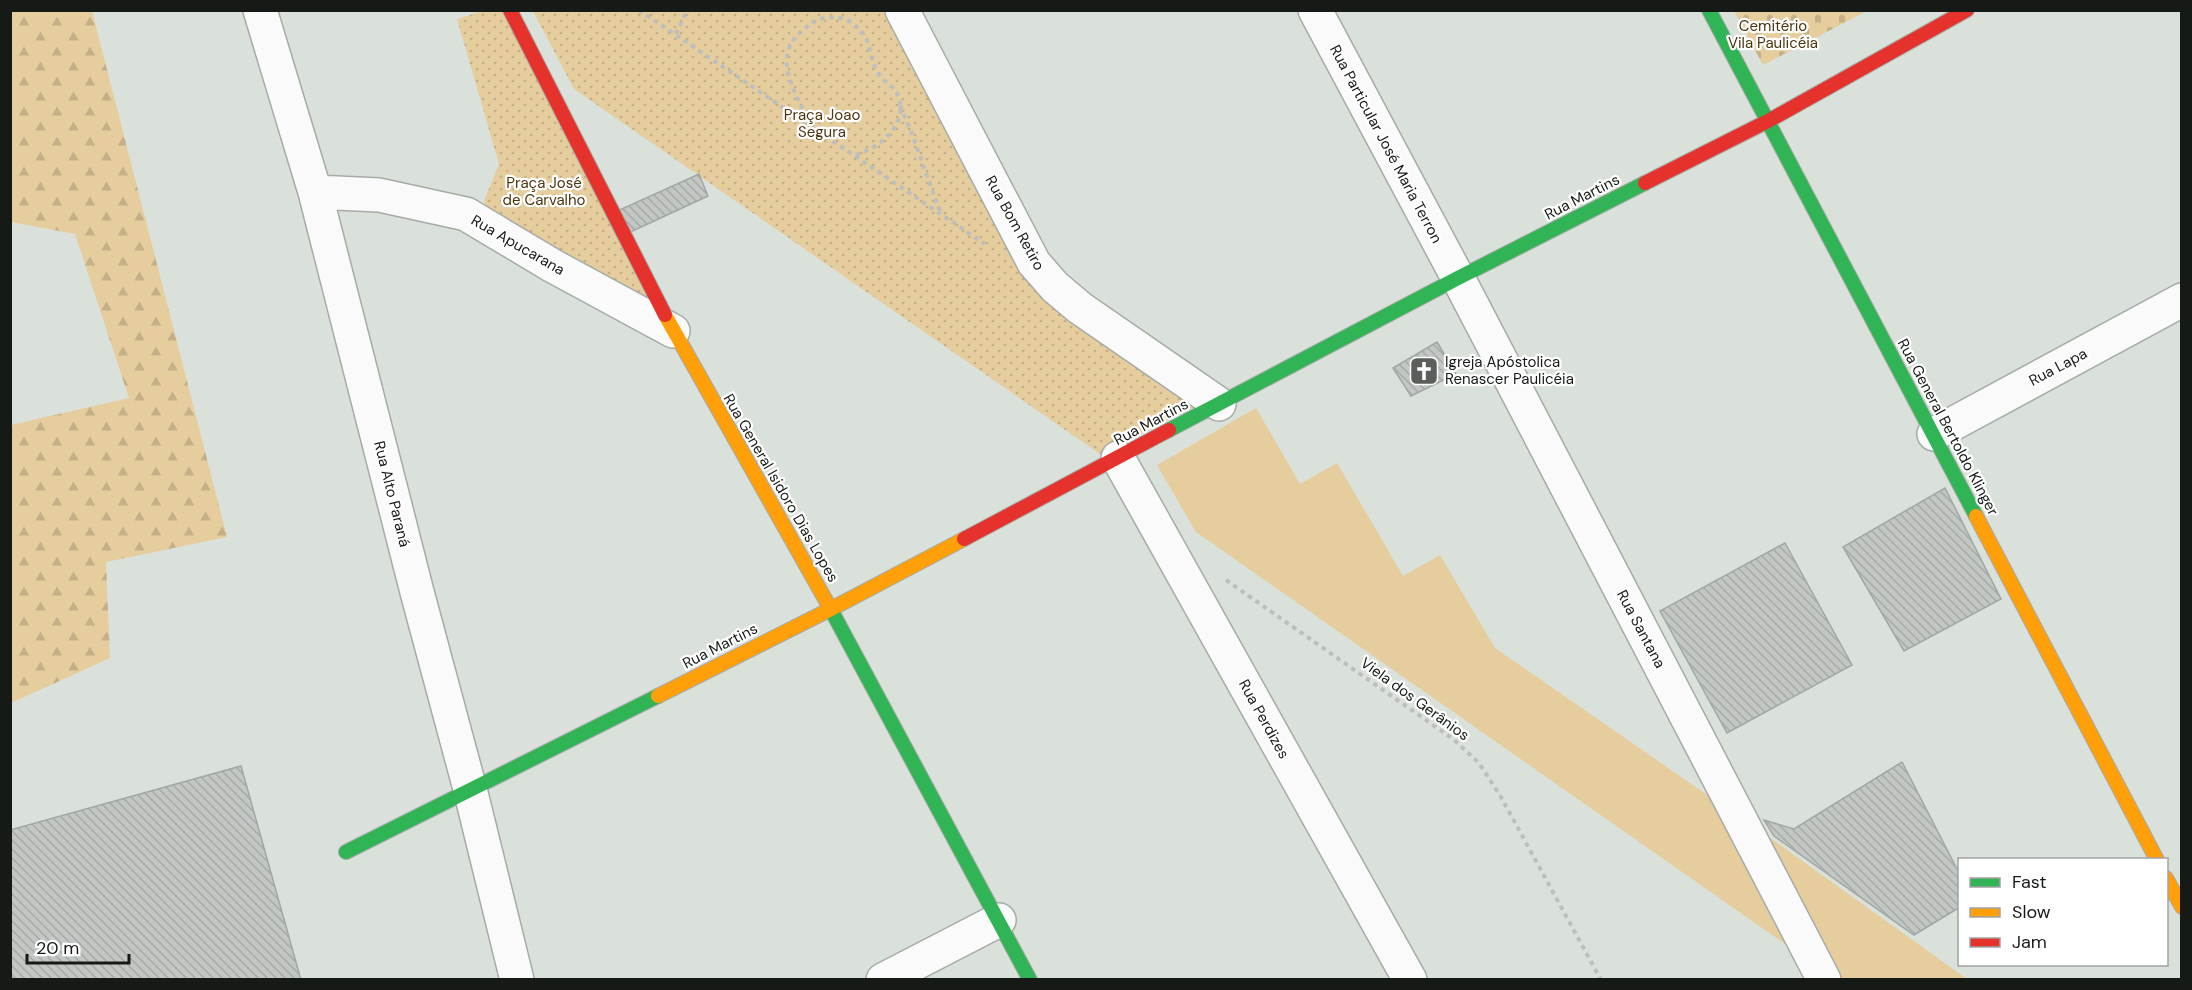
<svg xmlns="http://www.w3.org/2000/svg" width="2192" height="990" font-family="'DM Sans',sans-serif">
<style>
.grass{fill:#e6cd9e}
.forest{fill:url(#forest-firs)}
.cemetery{fill:url(#cemetery-stones)}
.park{fill:url(#park-dots)}
.building{fill:url(#building-back-hatch);stroke:#a1a7a4;stroke-width:1.5}
.lines{fill:none;stroke-linecap:round;stroke-linejoin:round}
.street-casing{stroke:#a6aba6;stroke-width:36}
.fast-casing{stroke:#a6aba6;stroke-width:16}
.slow-casing{stroke:#a6aba6;stroke-width:16}
.jam-casing{stroke:#a6aba6;stroke-width:16}
.path{stroke:#bdbfbd;stroke-width:4;stroke-dasharray:4.5 4.5;stroke-linecap:butt}
.street{stroke:#f9faf9;stroke-width:33}
.fast{stroke:#30b455;stroke-width:14}
.slow{stroke:#ff9f0a;stroke-width:14}
.jam{stroke:#e5322d;stroke-width:14}
.labels{text-anchor:middle;dominant-baseline:central;stroke-width:4.5;stroke-linejoin:round;paint-order:stroke}
.park-label{font-size:15px;fill:#4b350e;stroke:#fff}
.street-label{font-size:15px;fill:#151a16;stroke:#fff}
.poi-label{font-size:15px;fill:#151a16;stroke:#fff;text-anchor:start}
</style>
<defs>
<pattern id="forest-firs" width="22" height="20" patternUnits="userSpaceOnUse" patternTransform="scale(1.5)"><rect width="22" height="20" fill="#e6cd9e"/><path d="M5 1l3.5 6h-7zM16 11l3.5 6h-7z" fill="#c4af87"/></pattern>
<pattern id="cemetery-stones" width="16" height="16" patternUnits="userSpaceOnUse" patternTransform="scale(1.5)"><rect width="16" height="16" fill="#e6cd9e"/><path d="M2 7V4a2 2 0 0 1 4 0v3zM10 15v-3a2 2 0 0 1 4 0v3z" fill="#c4af87"/></pattern>
<pattern id="park-dots" width="8" height="8" patternUnits="userSpaceOnUse" patternTransform="scale(1.5)"><rect width="8" height="8" fill="#e6cd9e"/><path d="M2 2h.1M6 6h.1" fill="none" stroke="#c4af87" stroke-width="1.8" stroke-linecap="round"/></pattern>
<pattern id="building-back-hatch" width="6" height="6" patternUnits="userSpaceOnUse" patternTransform="scale(1.5)"><rect width="6" height="6" fill="#c2c7c4"/><path d="M-1 5l2 2M0 0l6 6M5-1l2 2" fill="none" stroke="#a6aaa8"/></pattern>
</defs>
<rect width="100%" height="100%" fill="#dae0da"/>
<!-- grass -->
<path class="grass" d="M1256 408 1300 484 1337 463 1403 576 1440 555 1495 648 1739 817 1818 967 1196 532 1157 465Z
M1748 822 1967 979 1832 980Z"/>
<!-- forest -->
<path class="forest" d="M11 10 92 11 227 537 106 562 110 658 11 703V425L129 398 75 234 11 222Z"/>
<!-- cemetery -->
<path class="cemetery" d="M1734 11H1867L1763 65Z"/>
<!-- park -->
<path class="park" d="M483 11H508L659 307 491 217 484 201 499 164 457 19Z
M533 11H891L1010 239 1202 403 1100 454 574 89Z"/>
<!-- building -->
<path class="building" d="M699 174 708 196 626 234 615 212Z
M1437 342 1456 374 1411 396 1393 368Z
M1945 488 2001 599 1904 651 1843 547Z
M1785 543 1852 665 1727 733 1660 611Z
M1902 762 1960 875V907L1914 935 1774 836 1764 820 1794 829Z
M241 766 301 980H10V830Z"/>
<g class="lines">
<!-- street casing -->
<g class="street-casing">
<path id="street" d="M260 10 315 192 417 592 470 789 517 980
M902 10 1034 263 1055 287 1080 308 1219 404
M1315 10 1458 278 1824 980
M315 192 379 195 466 214 553 266 673 331
M1934 434 2182 300
M1118 458 1410 980
M883 980 999 920"/>
</g>
<!-- fast casing -->
<g class="fast-casing">
<path id="fast" d="M1709 10 1976 516
M1169 430 1458 278 1645 183
M829 606 1030 980
M346 852 658 696"/>
</g>
<!-- slow casing -->
<g class="slow-casing">
<path id="slow" d="M665 315 829 606
M1976 516 2157 860
M658 696 831 609 964 539
M2166 878 2182 907"/>
</g>
<!-- jam casing -->
<g class="jam-casing">
<path id="jam" d="M510 10 665 315
M1645 183 1768 121 1967 10
M964 539 1169 430"/>
</g>
<!-- path -->
<path class="path" d="M639 10 985 244
M676 34 687 10
M900 106 911 131 940 212
M811 125C792 86 766 51 814 22 823 16 839 16 849 21 874 37 866 50 877 71 881 80 891 84 896 92 913 121 880 149 854 155
M1226 580 1453 739 1479 763 1501 797 1601 980"/>
<!-- street -->
<use href="#street" class="street"/>
<!-- fast -->
<use href="#fast" class="fast"/>
<!-- slow -->
<use href="#slow" class="slow"/>
<!-- jam -->
<use href="#jam" class="jam"/>
</g>
<!-- icons -->
<defs>
<g id="church-square" transform="scale(1.5)"><rect x="-9" y="-9" width="18" height="18" rx="4" fill="#5a5f5b" stroke="#fff"/><path d="M-1.2-6h2.4v3.5h3.3v2.4h-3.3V6h-2.4V-.1h-3.3v-2.4h3.3Z" fill="#fff"/></g>
</defs>
<g fill-rule="evenodd">
<use href="#church-square" x="1424" y="371"/>
</g>
<g class="labels">
<!-- park labels -->
<g class="park-label">
<text x="1773" y="26">Cemitério<tspan x="1773" dy="17">Vila Paulicéia</tspan></text>
<text x="822" y="115">Praça Joao<tspan x="822" dy="17">Segura</tspan></text>
<text x="544" y="183">Praça José<tspan x="544" dy="17">de Carvalho</tspan></text>
</g>
<!-- street labels -->
<g class="street-label">
<text transform="translate(1386 144) rotate(62)">Rua Particular José Maria Terron</text>
<text transform="translate(1582 197) rotate(-27)">Rua Martins</text>
<text transform="translate(1015 223) rotate(61)">Rua Bom Retiro</text>
<text transform="translate(518 245) rotate(30)">Rua Apucarana</text>
<text transform="translate(2058 367) rotate(-28)">Rua Lapa</text>
<text transform="translate(1151 422) rotate(-28)">Rua Martins</text>
<text transform="translate(1948 427) rotate(62)">Rua General Bertoldo Klinger</text>
<text transform="translate(781 488) rotate(60)">Rua General Isidoro Dias Lopes</text>
<text transform="translate(392 494) rotate(76)">Rua Alto Paraná</text>
<text transform="translate(1641 629) rotate(62)">Rua Santana</text>
<text transform="translate(720 646) rotate(-27)">Rua Martins</text>
<text transform="translate(1415 699) rotate(36)">Viela dos Gerânios</text>
<text transform="translate(1264 719) rotate(61)">Rua Perdizes</text>
</g>
<!-- poi labels -->
<g class="poi-label">
<text x="1445" y="362">Igreja Apóstolica<tspan x="1445" dy="17">Renascer Paulicéia</tspan></text>
</g>
</g>
<!-- border -->
<rect width="2192" height="990" fill="none" stroke="#151a16" stroke-width="24"/>
<!-- legend -->
<rect x="1958" y="858" width="210" height="108" fill="#ffffff" stroke="#a1a3a2" stroke-width="1.5"/>
<rect x="1970" y="878" width="30" height="9" fill="#30b455" stroke="#a1a3a2" stroke-width="1.5"/>
<text x="2012" y="888" font-size="18" fill="#151a16">Fast</text>
<rect x="1970" y="908" width="30" height="9" fill="#ff9f0a" stroke="#a1a3a2" stroke-width="1.5"/>
<text x="2012" y="918" font-size="18" fill="#151a16">Slow</text>
<rect x="1970" y="938" width="30" height="9" fill="#e5322d" stroke="#a1a3a2" stroke-width="1.5"/>
<text x="2012" y="948" font-size="18" fill="#151a16">Jam</text>
<!-- scale -->
<path d="M27 954v9h102v-9" fill="none" stroke="#151a16" stroke-width="3"/>
<text x="36" y="954" font-size="18" fill="#151a16" stroke="#ffffff" stroke-width="4.5" paint-order="stroke">20 m</text>
</svg>
